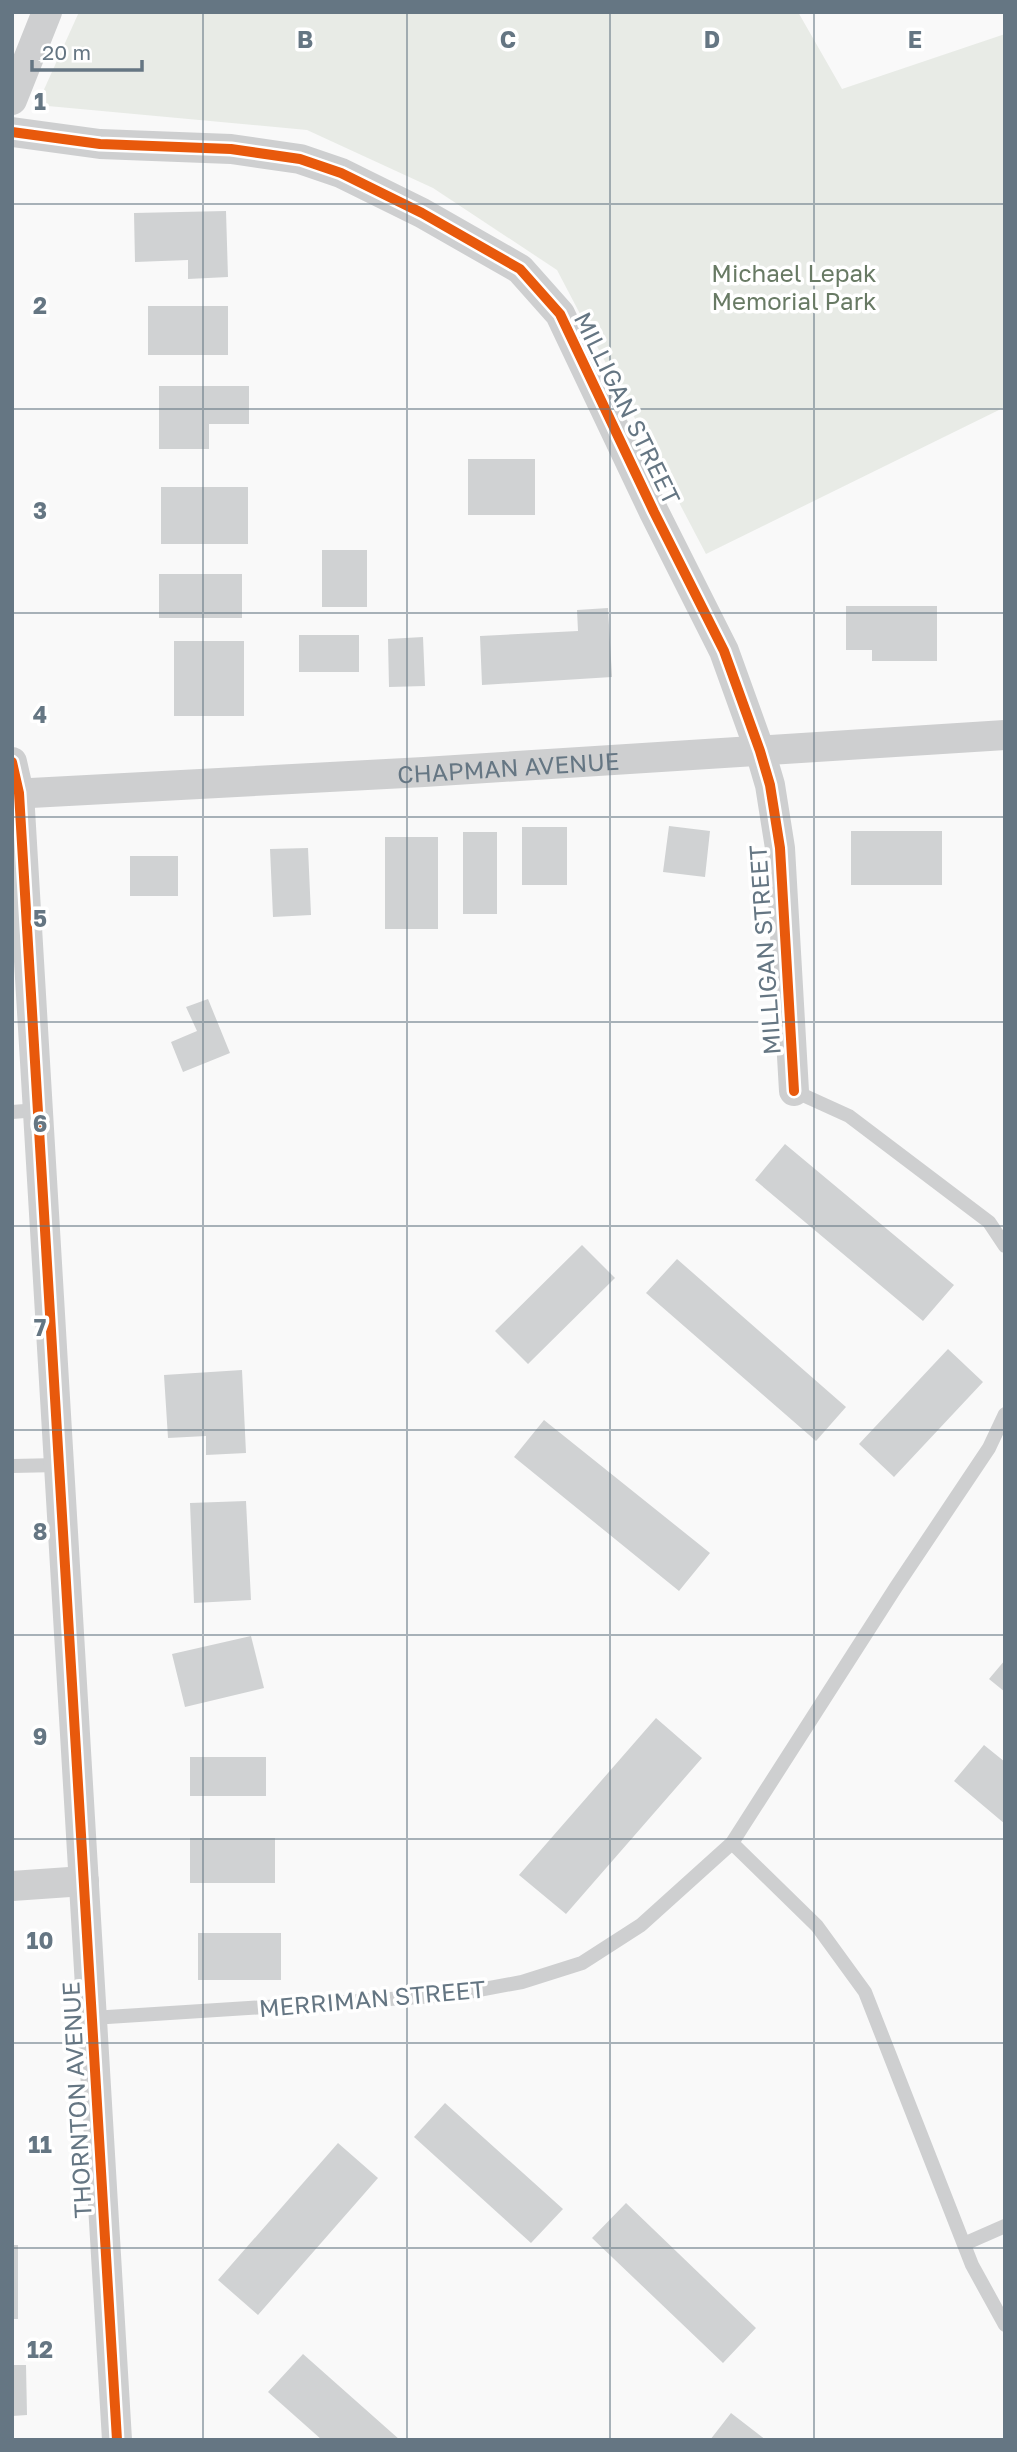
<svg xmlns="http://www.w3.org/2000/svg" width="1017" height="2452" font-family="'Golos Text',sans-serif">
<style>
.green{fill:#e8ebe6}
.building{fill:#d0d2d3}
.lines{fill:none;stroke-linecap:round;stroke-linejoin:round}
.lane{stroke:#cecfd0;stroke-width:14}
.street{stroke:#cecfd0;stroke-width:30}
.cycleway-casing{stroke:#fff;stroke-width:15}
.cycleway{stroke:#e8590c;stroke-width:10}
.grid{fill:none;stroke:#657683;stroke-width:2;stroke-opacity:0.55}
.labels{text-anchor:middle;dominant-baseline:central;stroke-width:7;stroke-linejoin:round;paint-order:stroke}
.park-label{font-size:24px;fill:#687a64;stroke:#fff}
.street-label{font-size:24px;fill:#657683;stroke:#fff}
.grid-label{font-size:23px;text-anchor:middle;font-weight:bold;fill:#657683;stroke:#fff;stroke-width:7;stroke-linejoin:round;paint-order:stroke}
</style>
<rect width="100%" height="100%" fill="#f9f9f9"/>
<!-- green -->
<path class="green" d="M79 12H798L842 89 1005 34V407L706 554 557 270 433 188 307 130 37 105Z"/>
<!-- building -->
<path class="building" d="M226 211 228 277 188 279V260L135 262 134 213Z
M148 306H228V355H148Z
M159 386H249V424H209V449H159Z
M468 459H535V515H468Z
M161 487H248V544H161Z
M322 550H367V607H322Z
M159 574H242V618H159Z
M846 606H937V661H872V650H846Z
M608 608 612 677 482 685 480 636 578 631 577 610Z
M299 635H359V672H299Z
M423 637 425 686 389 687 388 639Z
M174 641H244V716H174Z
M669 826 710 831 705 877 663 872Z
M522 827H567V885H522Z
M851 831H942V885H851Z
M463 832H497V914H463Z
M385 837H438V929H385Z
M308 848 311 915 273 917 270 849Z
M130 856H178V896H130Z
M208 999 230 1053 183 1072 171 1042 197 1031 186 1007Z
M785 1144 954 1285 923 1321 755 1180Z
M582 1245 615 1278 528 1364 495 1331Z
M677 1259 846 1407 816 1441 646 1293Z
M948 1349 983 1382 894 1477 859 1444Z
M242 1370 246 1453 206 1455V1436L168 1438 164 1375Z
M544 1420 710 1553 679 1591 514 1457Z
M246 1501 251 1600 194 1603 190 1503Z
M251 1636 264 1688 185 1707 172 1654Z
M1005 1660V1692L989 1679Z
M656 1718 702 1758 566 1914 519 1875Z
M984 1745 1005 1762V1824L954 1781Z
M190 1757H266V1796H190Z
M190 1838H275V1883H190Z
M198 1933H281V1980H198Z
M445 2103 563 2209 531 2243 414 2137Z
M338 2143 378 2178 258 2315 218 2280Z
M626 2203 756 2328 723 2363 592 2238Z
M12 2245H18V2319H12Z
M303 2354 400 2440H322L268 2392Z
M12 2365H26L27 2415 12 2416Z
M731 2413 766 2440H710Z"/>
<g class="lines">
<!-- lane -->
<path class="lane" d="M794 1091 849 1116 989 1222 1005 1246
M12 1112 38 1110
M12 1466 59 1465
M732 1843 817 1926 865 1992 972 2265 1005 2325
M92 2018 452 1995 522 1982 582 1963 641 1925 732 1843 896 1587 989 1448 1005 1414
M964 2244 1005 2226"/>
<!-- street -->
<g class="street">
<path d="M12 100 47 12"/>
<path d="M12 132 100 144 231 149 300 159 341 173 422 213 520 269 560 314 654 512 724 651 760 751 770 785 780 848 794 1091"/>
<path d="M12 762 19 793 117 2440"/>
<path id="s1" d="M12 794 424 772 1005 735"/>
<path d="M12 1886 84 1881"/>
</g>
<!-- cycleway casing -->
<g class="cycleway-casing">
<path id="cycleway" d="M12 132 100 144 231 149 300 159 341 173 422 213 520 269 560 314 654 512 724 651 760 751 770 785 780 848 794 1091
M12 762 19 793 117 2440"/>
</g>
<!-- cycleway -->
<use href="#cycleway" class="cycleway"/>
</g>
<!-- grid -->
<path class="grid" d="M203 12V2440M407 12V2440M610 12V2440M814 12V2440M12 204H1005M12 409H1005M12 613H1005M12 817H1005M12 1022H1005M12 1226H1005M12 1430H1005M12 1635H1005M12 1839H1005M12 2043H1005M12 2248H1005"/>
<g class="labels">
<!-- park labels -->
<g class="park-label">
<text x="794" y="272">Michael Lepak<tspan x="794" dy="28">Memorial Park</tspan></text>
</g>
<!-- street labels -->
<g class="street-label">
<text transform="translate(628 408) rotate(64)">MILLIGAN STREET</text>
<text stroke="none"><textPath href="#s1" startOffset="497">CHAPMAN AVENUE</textPath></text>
<text transform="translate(764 950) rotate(-94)">MILLIGAN STREET</text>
<text transform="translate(372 1998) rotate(-5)">MERRIMAN STREET</text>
<text transform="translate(76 2100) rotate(-93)">THORNTON AVENUE</text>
</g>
</g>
<g class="grid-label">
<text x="305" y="48">B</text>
<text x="508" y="48">C</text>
<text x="712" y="48">D</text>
<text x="915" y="48">E</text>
<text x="40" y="110">1</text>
<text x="40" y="314">2</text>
<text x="40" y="519">3</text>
<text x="40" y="723">4</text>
<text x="40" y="927">5</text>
<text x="40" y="1132">6</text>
<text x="40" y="1336">7</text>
<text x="40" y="1540">8</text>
<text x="40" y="1745">9</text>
<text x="40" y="1949">10</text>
<text x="40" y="2153">11</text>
<text x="40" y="2358">12</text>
</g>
<!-- border -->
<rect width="1017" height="2452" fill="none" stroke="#657683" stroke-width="28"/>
<!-- scale -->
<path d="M32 60v10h110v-10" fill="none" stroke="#657683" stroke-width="3.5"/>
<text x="42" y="60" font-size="21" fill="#657683" stroke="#ffffff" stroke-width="5" paint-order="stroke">20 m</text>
</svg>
